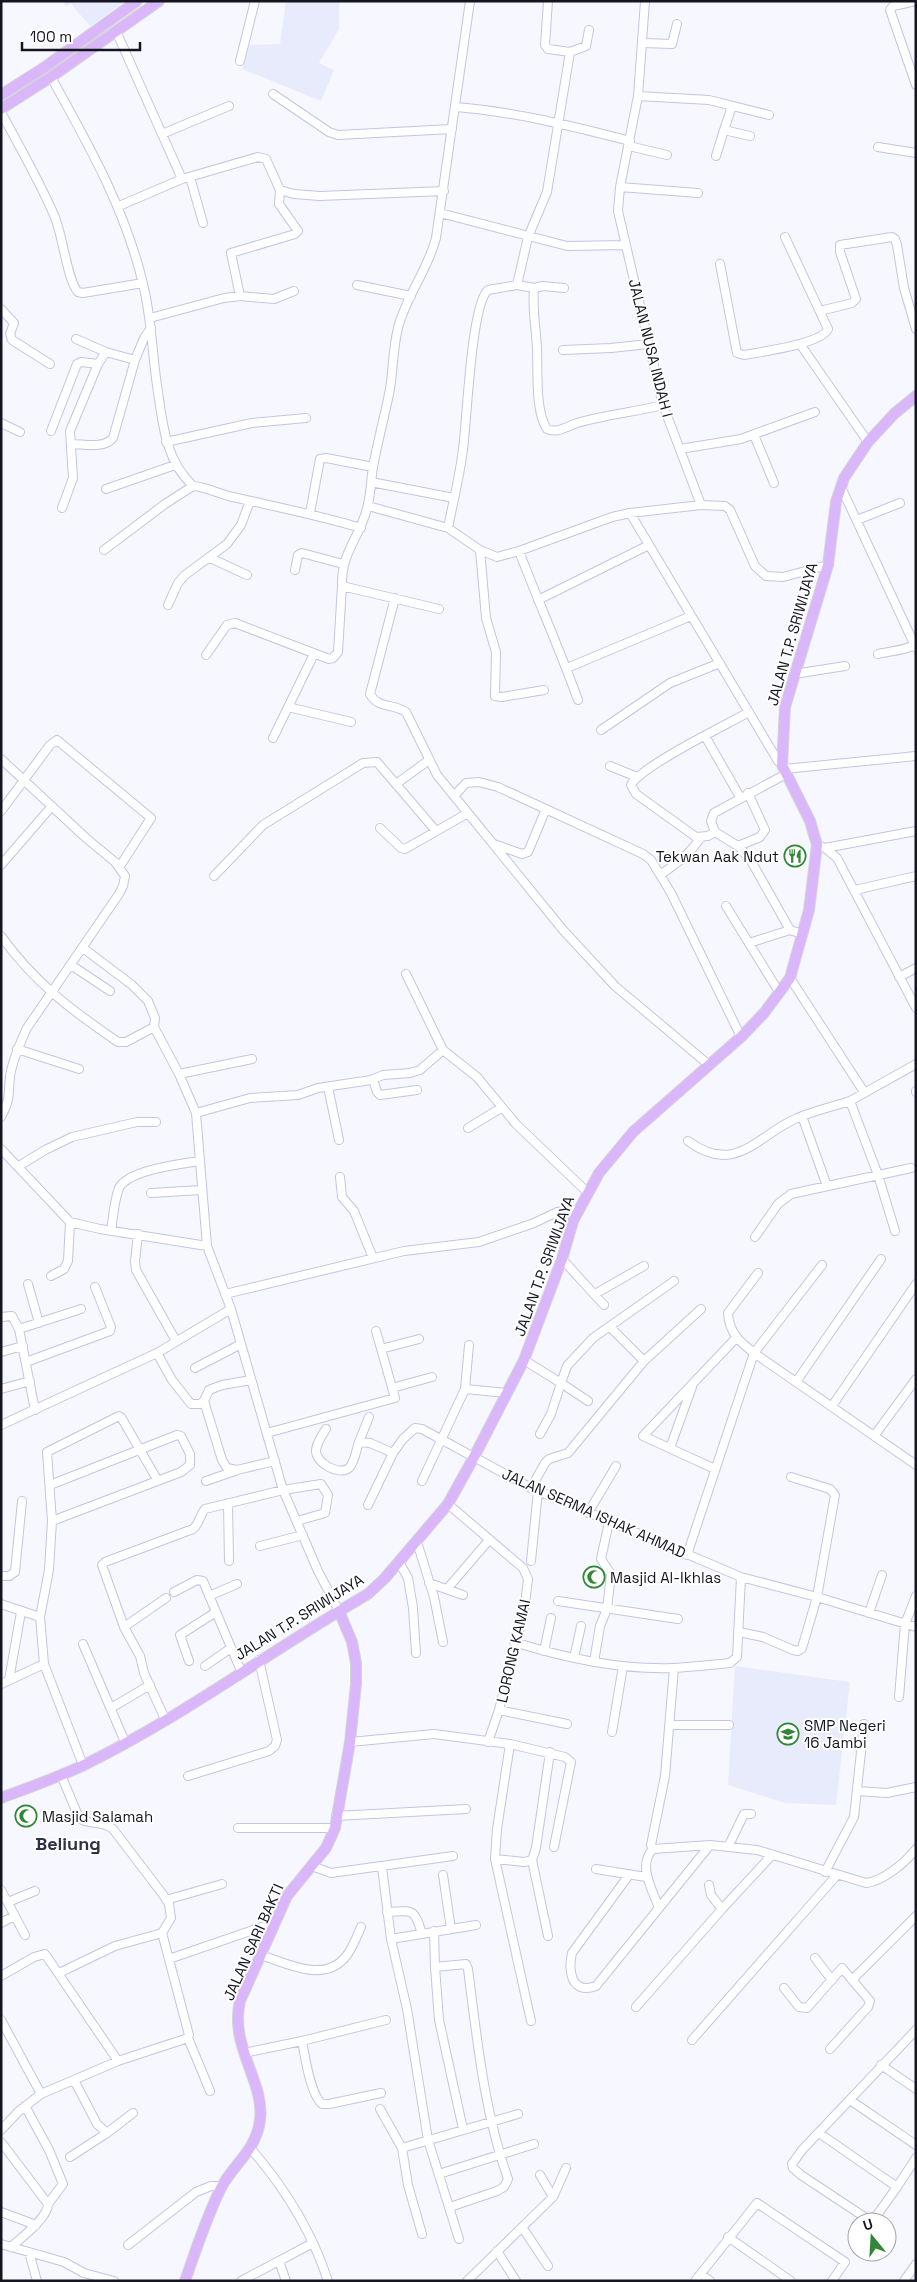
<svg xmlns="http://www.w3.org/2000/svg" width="917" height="2282" font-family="'Space Grotesk',sans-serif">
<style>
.built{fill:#e8ebfb}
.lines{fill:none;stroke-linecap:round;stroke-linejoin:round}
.minor-casing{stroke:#c1c5e6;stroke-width:10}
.major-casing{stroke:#d5d5d7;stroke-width:12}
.minor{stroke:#fff;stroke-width:8}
.major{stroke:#dab7fa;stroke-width:10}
.labels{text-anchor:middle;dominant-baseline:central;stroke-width:4;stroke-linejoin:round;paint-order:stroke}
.street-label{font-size:15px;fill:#141521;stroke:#fff}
.poi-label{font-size:15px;fill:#141521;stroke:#fff;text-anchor:start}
.quarter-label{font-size:18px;font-weight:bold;fill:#2e304a;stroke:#fff}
</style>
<rect width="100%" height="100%" fill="#f7f8ff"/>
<!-- built -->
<path class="built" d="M62 1H126L90 26 71 4 66 6Z
M286 1H339V29L319 63 334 70 321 101 242 69 250 45 280 44Z
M735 1666 850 1682 836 1805 785 1803 728 1785Z"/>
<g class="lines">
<!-- minor casing -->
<g class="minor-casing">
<path id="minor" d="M916 1 893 6 890 10 916 85
M116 31 182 179
M643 43 672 44 677 24
M570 52 586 46 589 30
M240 61 255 1
M51 77C88 144 125 208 143 284 152 319 152 356 158 392 163 426 166 461 193 486 207 487 219 494 233 497 277 507 318 515 361 528
M273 94 329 132 338 135 452 129
M638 96 709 100 769 115
M732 106 724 130 750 136
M456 107C516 112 572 126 630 141
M1 112C19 146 39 180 54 215 63 235 67 280 78 292L83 293 143 283
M162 134 229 106
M629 146 667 155
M878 147 916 153
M716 156 724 130
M190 177 203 223
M620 187 698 193
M119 206 182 179 258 157 266 159 280 190 294 194 320 196 444 191
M440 213 567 246 625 245
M720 264 737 353 744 355C760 352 822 344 828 329L785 237
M357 285 411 296
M517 285 534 288C532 311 536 326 537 349 538 370 535 412 547 429 556 434 568 426 577 423 605 415 634 412 663 405
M534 288 543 286 564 288
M240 296 231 253 295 234 298 231 279 204 280 190
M1 309 14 323 10 334 12 340 50 364
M820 311 852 303 856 299 840 252V245L892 237 895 239 897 245 904 288 916 329
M150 318 224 298 240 296 274 299 294 291
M76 339 106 352 135 360 144 338 151 328
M800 344 868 442
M563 350 611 348 648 344
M1 423 20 432
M51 431 77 364 81 362 98 364
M754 435 774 483
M166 442 252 423 306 418
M71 444C84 444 104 449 113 438L135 360
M680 449 741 439 815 412
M371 482 454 498
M841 487 916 648
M106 489 175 465
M701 505 725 506 730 510 755 566 766 576 783 577 828 565
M368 506 448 528 480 550 497 557 519 551 612 517 630 513 701 505 663 405 618 211 620 187 638 96 645 1
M62 508 73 478 70 431 98 364 106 352
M310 513 320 459 326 458 373 467
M630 513 778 761 782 765
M857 520 900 503
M448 528C453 502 460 475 463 449 467 422 471 304 488 290L517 285 528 237 547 192 570 52 548 49 545 45 548 1
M104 550 165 504 193 486
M480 550 486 618 496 652 495 696 502 697 544 690
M519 551C538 601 560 650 578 700
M210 558 247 575
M295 570 298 555 302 553 343 564
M395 598 370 694C378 709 393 703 406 712L437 775 563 930 615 986 709 1065
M538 600 649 545
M168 605 178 583 185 575 227 544 241 525 250 501
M439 609 342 586C341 550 362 536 368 504 371 492 371 479 373 467 378 440 385 415 390 389 393 369 393 348 398 328 406 296 428 270 436 238L470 1
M878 654C890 651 903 651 914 645
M206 655 227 625 235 623 329 659 333 658 338 652 342 586
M567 668 691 616
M794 674 845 666
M288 707 351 722
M749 712C726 725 641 766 631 785L636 794 696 837 708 836 715 832 738 846 750 859 790 930 802 934
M601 730 670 683 720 663
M705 736 740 797
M273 738 314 654
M1 759 86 838 115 862 125 876 123 886 119 894 27 1028C20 1043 13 1059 10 1076 8 1095 11 1098 1 1117
M610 766 637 777
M784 769 916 756
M396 784 429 760
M454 796 466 783 479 782 498 787 643 854 651 860 671 893 741 1037
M1 811 50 745 57 740 151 818 120 866
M380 828 401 848 405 849 468 813
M715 832 711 821 714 813 786 774
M494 844 522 854 528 852 546 809
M817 845 825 848 837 858 916 1008
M738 846 760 837 765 830 748 793
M825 848 916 831
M1 865 52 806
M660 875C676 864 690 854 701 837
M214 876 263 825 363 763 377 762 436 831
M855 890 916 876
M726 906 779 992
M1 936C34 982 71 1010 118 1042H126L154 1027
M749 943 790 930
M83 948 132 985 148 1001 155 1018 154 1027 179 1074 196 1113 207 1246 231 1309 283 1490 318 1571 339 1611
M71 965 110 991
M406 974 443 1050 477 1077 516 1124 587 1192
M899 977 916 968
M790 978 864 1092
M17 1049 79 1069
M179 1074 252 1059
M373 1079 377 1092 380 1095 417 1090
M328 1087 339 1140
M916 1092V1091
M196 1113 250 1098 298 1095 318 1088 371 1080 383 1075 410 1073 420 1070 443 1050
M802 1116 827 1186
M468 1128 501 1108
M688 1141C735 1176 757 1136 795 1119 812 1111 832 1107 850 1101
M1 1149 70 1222 100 1229 207 1246
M19 1166 45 1150 72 1137 137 1122H156
M340 1177 342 1197 354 1211 373 1258
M151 1193 201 1190
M111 1231C113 1218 114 1201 119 1188 128 1170 180 1164 199 1161
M895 1231 878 1175 850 1101 916 1064
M138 1234 135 1261 136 1270 176 1341
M755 1237 778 1204 791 1194 911 1168
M562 1259 604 1305
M822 1265 754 1353 916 1465
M51 1276 64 1269 68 1261 70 1222
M28 1284 39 1323
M225 1294 404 1251 479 1242 534 1223 557 1212 577 1210
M595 1294 644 1266
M1 1317 12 1316 19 1329 35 1410
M610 1327 644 1361
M19 1329 81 1309
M381 1349 419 1339
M1 1352 23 1346
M157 1353 172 1380 191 1404H200L204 1401
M524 1360 561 1383 567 1366 593 1338 674 1281
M26 1362 110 1331 111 1327 95 1287
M195 1368 241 1344
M251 1380 222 1385 209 1390 204 1401 222 1460 227 1468 237 1470 275 1461
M796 1382 881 1259
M392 1388 432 1377
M1 1389 30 1381
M465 1389 507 1393
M832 1406 916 1284
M1 1425 157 1353 231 1309
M326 1429C322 1435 317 1442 316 1450 315 1463 339 1476 349 1468 355 1462 356 1450 359 1442L370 1443 393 1453 403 1439 415 1428 422 1429 531 1488 741 1577 817 1597 916 1627
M267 1433 395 1398 376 1331
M540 1434 551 1414 561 1383 588 1401
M874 1436 916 1379
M359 1442 369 1417
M670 1448 692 1387
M715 1469 643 1436 736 1338
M206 1481 235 1471
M422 1481 465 1389 469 1345
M50 1485 177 1435 181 1436 190 1454V1465L181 1472 52 1521
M531 1488 545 1463 549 1459 568 1453 644 1361 701 1309
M228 1504 229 1561
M448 1504 523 1568 528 1579 524 1612 499 1710 488 1742
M368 1505 393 1453
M588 1513 616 1466
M417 1542 434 1597 443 1642
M260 1546 303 1535
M687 1555 754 1353C740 1342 729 1333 728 1313L758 1273
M531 1561 538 1491
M399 1562 408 1578 413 1608 416 1653
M1 1576H9L15 1572 22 1501
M429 1583 463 1595
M447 1589 489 1540
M174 1592 197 1580 203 1581 241 1671
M209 1596 237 1584
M558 1601 678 1619
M1 1604 40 1617
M869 1613 882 1575
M124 1627 166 1598
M739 1632 763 1637 793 1650 798 1651 802 1648 817 1597 835 1495 830 1489 791 1477
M514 1642C565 1658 619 1670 673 1668 692 1667 711 1665 730 1663L737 1657 741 1577
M83 1644 125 1742
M544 1651 551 1618
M574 1658 581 1626
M189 1661 180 1635 216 1612
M594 1662 600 1626 607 1609 611 1574 601 1559 609 1522
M205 1666 231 1648
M9 1680 21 1612
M1 1684 44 1664
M899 1697 905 1624 916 1596
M111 1708 150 1685
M499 1710 567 1724
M165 1719 144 1673 140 1656 124 1627 102 1565 105 1562 193 1529C200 1523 199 1516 205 1509L283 1490 321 1484 328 1495 325 1513 297 1521
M670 1725H729
M612 1732 623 1666
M350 1742 434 1734 510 1744 565 1757 571 1762 554 1847
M510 1744 497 1829 495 1859 531 2021
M83 1765 44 1664 40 1617 49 1570 52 1521 47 1452 119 1416 121 1417 158 1481
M188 1776 269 1751 275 1746 277 1740 259 1660
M857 1791 887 1793 916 1787
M336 1816 466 1809
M238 1828H335
M729 1845 744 1814H751
M653 1849 710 1845 757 1850 866 1883C883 1881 905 1863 916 1849
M495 1859 524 1862 532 1860 536 1848 550 1752
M532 1860 548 1936
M312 1866 331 1873 453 1856
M382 1867 391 1939 407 2009 428 2140 459 2239
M596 1869 646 1877
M825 1872 854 1817 864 1724
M443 1875 451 1929
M629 1875 572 1953C568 1971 571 1995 596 1986L710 1845
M709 1885 711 1895 722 1909
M1 1890 25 1935
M166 1900 222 1884
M8 1902 35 1891
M659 1908C653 1891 637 1865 653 1849L651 1845 665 1776 674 1668
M387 1912C413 1911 414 1907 422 1934
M1 1923 14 1916
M434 1931 435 1967 439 2020 463 2129
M162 1933 189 2035 188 2038 210 2091
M391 1939 476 1925
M261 1955C288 1964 326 1984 347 1955 353 1947 357 1936 361 1927
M815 1958 832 1980
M169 1959 276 1922
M435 1967 466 1964 468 1969C477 2039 484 2111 508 2179L504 2187 497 2191 450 2207
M59 1973 115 1946 162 1933 171 1918 169 1904 164 1896 113 1829C101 1819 89 1826 79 1818L61 1775
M1 1976 34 1957 45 1954 118 2061
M852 1980 916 1916
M784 1988 799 2007 807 2008 842 1968 870 2001 868 2007 830 2049
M636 2007 722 1909 772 1855
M1 2020 41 2094
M692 2040 836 1876
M302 2041 386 2020
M244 2053 302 2041C305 2056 310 2094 322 2104H329L381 2093
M881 2065 916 2089
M74 2080 97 2124 107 2133 133 2113
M850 2100 916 2145
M25 2106 49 2150 63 2184 48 2204
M380 2109 402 2148
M1 2130 19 2111 41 2094 118 2061 188 2038
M819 2133 897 2187 916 2158
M1 2142 48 2204C48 2218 21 2238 11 2247
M251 2149C285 2188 312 2232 328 2281
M70 2157 107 2133
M439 2174 534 2144
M540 2175 553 2197
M1 2212 36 2225
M872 2222 801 2175 793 2168 792 2164 802 2150 916 2030
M872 2222 897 2187
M522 2227 548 2266
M422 2234 408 2185 402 2148 518 2114
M728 2237 791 2281
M1 2244 64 2262 84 2273 114 2281
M128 2245 196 2192 211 2186H222
M497 2251 516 2281
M29 2252 37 2281
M279 2261 286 2281
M701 2274 710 2281
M241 2281 313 2243
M467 2281 553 2197 566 2168
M695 2281 757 2203 845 2262 832 2281
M904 2281 916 2264"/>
</g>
<!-- major casing -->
<g class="major-casing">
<path id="major" d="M1 95 45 67 137 1
M1 109 51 77 159 1
M1 1798C28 1788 56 1778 82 1766 181 1718 273 1649 368 1594L385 1578 448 1504 474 1457 524 1360 562 1259 573 1221 599 1173 633 1132 741 1037 764 1013 790 978 809 910 817 845 810 821 782 765 785 707 828 565 836 502 844 478 868 442 895 413 916 396
M185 2281C196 2250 206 2218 221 2188 234 2163 256 2151 260 2120 265 2082 229 2046 240 2001L287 1896 326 1848 335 1828 350 1742 356 1684V1663L352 1642 339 1611"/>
</g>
<!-- minor -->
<use href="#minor" class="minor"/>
<!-- major -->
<use href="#major" class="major"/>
</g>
<!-- icons -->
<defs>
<g id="restaurant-ring" transform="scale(1.125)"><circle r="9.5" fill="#fff" stroke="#318735" stroke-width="1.5"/><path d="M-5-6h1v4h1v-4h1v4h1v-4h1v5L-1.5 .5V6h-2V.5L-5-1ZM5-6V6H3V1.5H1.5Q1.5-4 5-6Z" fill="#318735"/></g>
<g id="mosque-ring" transform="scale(1.125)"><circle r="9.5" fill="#fff" stroke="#318735" stroke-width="1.5"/><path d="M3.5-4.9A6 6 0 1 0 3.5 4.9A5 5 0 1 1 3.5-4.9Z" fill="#318735"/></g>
<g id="school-ring" transform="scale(1.125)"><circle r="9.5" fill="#fff" stroke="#318735" stroke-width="1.5"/><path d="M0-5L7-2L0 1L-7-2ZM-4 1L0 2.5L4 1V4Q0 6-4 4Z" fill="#318735"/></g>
</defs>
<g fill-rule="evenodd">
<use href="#restaurant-ring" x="795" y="856"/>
<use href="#mosque-ring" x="594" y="1577"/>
<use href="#school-ring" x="788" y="1734"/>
<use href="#mosque-ring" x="26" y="1816"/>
</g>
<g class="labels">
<!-- street labels -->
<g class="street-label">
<text transform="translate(651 348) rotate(76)">JALAN NUSA INDAH I</text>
<text transform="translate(792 634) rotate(-74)">JALAN T.P. SRIWIJAYA</text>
<text transform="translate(544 1266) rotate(-70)">JALAN T.P. SRIWIJAYA</text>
<text transform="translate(594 1513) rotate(24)">JALAN SERMA ISHAK AHMAD</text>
<text transform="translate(299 1617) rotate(-32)">JALAN T.P. SRIWIJAYA</text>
<text transform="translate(513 1651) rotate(-77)">LORONG KAMAI</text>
<text transform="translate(253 1942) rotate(-66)">JALAN SARI BAKTI</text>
</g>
<!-- poi labels -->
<g class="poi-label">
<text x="779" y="856" text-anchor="end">Tekwan Aak Ndut</text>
<text x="610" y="1577">Masjid Al-Ikhlas</text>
<text x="804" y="1725">SMP Negeri<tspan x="804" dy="17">16 Jambi</tspan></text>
<text x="42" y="1816">Masjid Salamah</text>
</g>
<!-- quarter labels -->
<g class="quarter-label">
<text x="68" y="1843">Beliung</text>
</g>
</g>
<!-- border -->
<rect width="917" height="2282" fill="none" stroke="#141521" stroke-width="5"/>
<!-- north arrow -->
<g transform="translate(872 2237) rotate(342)"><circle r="24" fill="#ffffff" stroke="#a1a1a6"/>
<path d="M0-4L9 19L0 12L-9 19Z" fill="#318735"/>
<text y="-8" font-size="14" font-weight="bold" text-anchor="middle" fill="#141521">U</text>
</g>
<!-- scale -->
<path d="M22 42v8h118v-8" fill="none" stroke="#141521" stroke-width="2.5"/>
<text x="30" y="42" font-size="15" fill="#141521" stroke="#ffffff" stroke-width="4" paint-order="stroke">100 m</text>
</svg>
